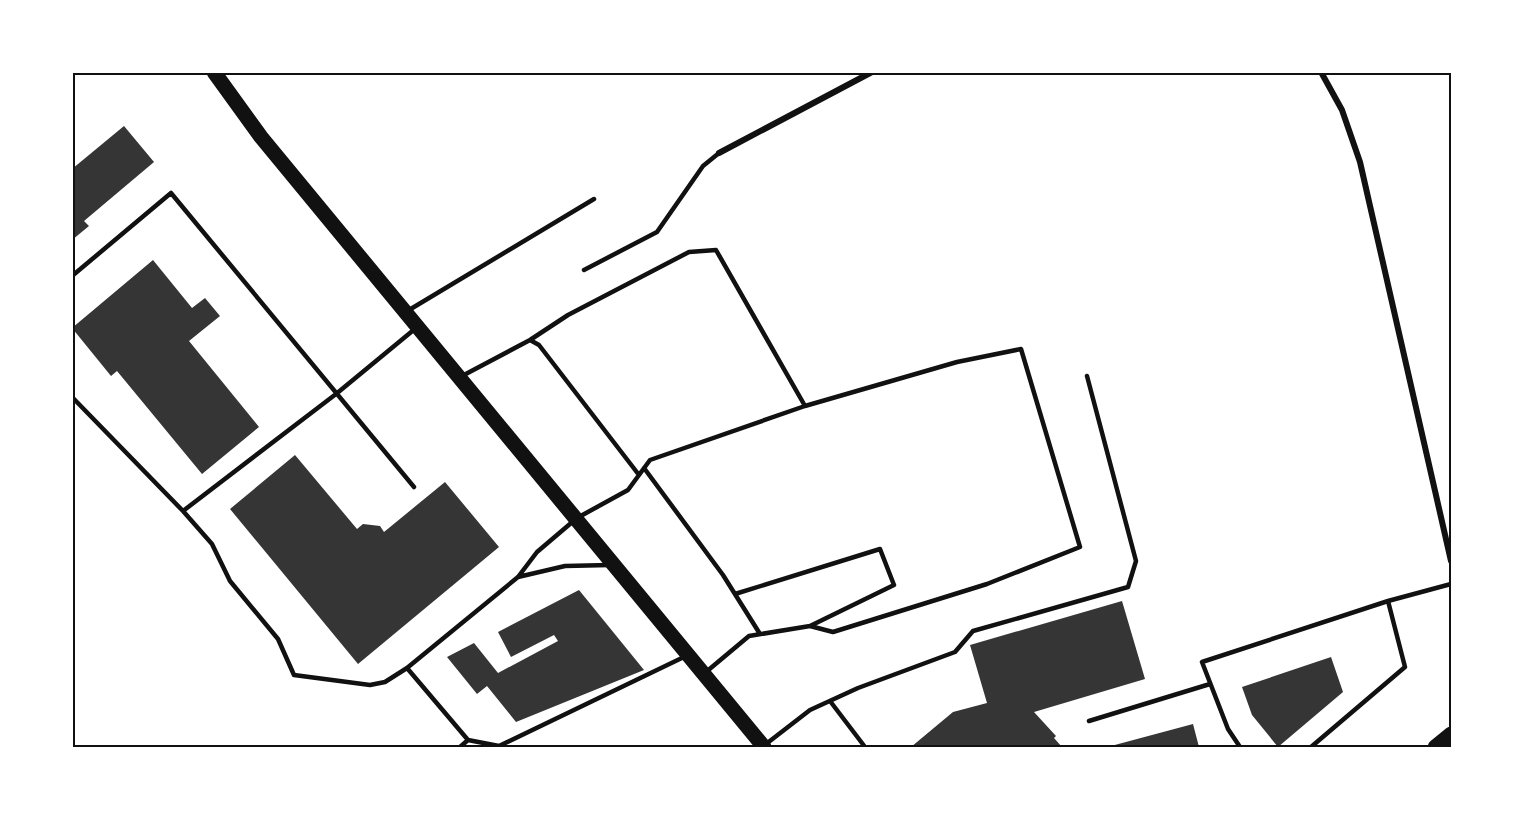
<svg xmlns="http://www.w3.org/2000/svg" width="1523" height="819" font-family="'Varela Round',sans-serif">
<style>
.building{fill:#353535}
.lines{fill:none;stroke-linecap:round;stroke-linejoin:round}
.service{stroke:#111;stroke-width:4.5}
.minor{stroke:#111;stroke-width:6}
.primary{stroke:#111;stroke-width:15}
.neatline{fill:none;stroke:#111;stroke-width:2}
</style>
<rect width="100%" height="100%" fill="#fff"/>
<!-- building -->
<path class="building" d="M124 126 154 162 84 221 89 226 72 240V169Z
M153 260 192 308 205 298 220 316 189 341 259 427 202 474 117 371 111 376 72 328Z
M295 455 357 529 363 524 380 526 384 532 445 482 499 547 358 664 230 509Z
M579 590 644 670 516 722 487 686 477 694 447 657 474 643 498 673 558 641 554 635 511 657 498 632Z
M1122 601 1145 679 1034 712 1056 736 1054 738 1062 747H911L953 712 987 703 970 645Z
M1331 657 1343 692 1278 747 1252 715 1242 687Z
M1193 724 1199 747H1111V746Z"/>
<g class="lines">
<!-- service -->
<path class="service" d="M584 270 657 232 703 166 719 153
M72 276 171 193 414 487
M409 310 594 199
M530 340 539 345 639 475
M462 376 530 340 568 315 689 252 716 250 805 406
M72 397 183 511 336 394 416 328
M644 468 723 575 760 634
M183 511 212 544 230 581 278 639 294 675 370 685 385 682 407 668 518 577 537 552 577 518 628 490 650 460 805 406 957 362 1021 349 1080 547 987 584 833 632 810 626 749 636 706 672
M518 577 565 566 610 565
M735 594 880 549 894 585 810 626
M407 668 468 740
M830 701 865 747
M1089 721 1210 684
M766 744 810 710 858 688 955 652 973 631 1128 587 1136 561 1087 376
M460 747 468 740 499 746 686 656
M1240 747 1228 729 1202 662 1388 601 1451 584
M1311 747 1405 667 1388 601"/>
<!-- minor -->
<path class="minor" d="M1321 72 1342 110 1360 162 1451 561
M719 153 872 72"/>
<!-- primary -->
<path class="primary" d="M214 72 261 137 764 747
M1435 747 1451 734"/>
</g>
<!-- border -->
<rect width="1523" height="819" fill="none" stroke="#ffffff" stroke-width="147"/>
<rect x="74" y="74" width="1376" height="672" class="neatline"/>
</svg>
